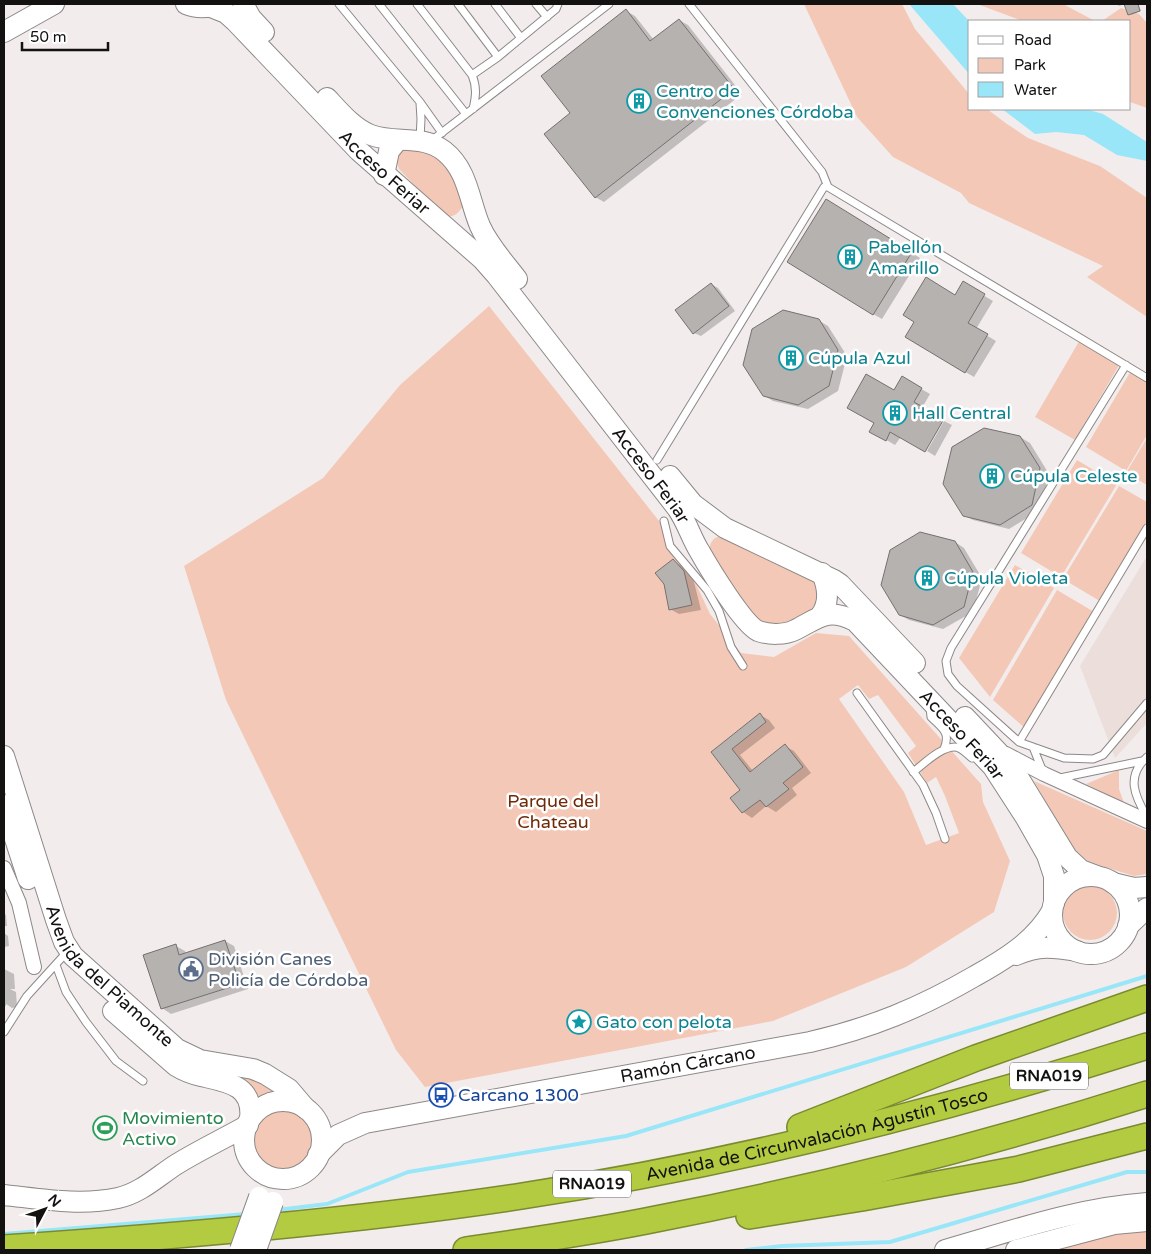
<svg xmlns="http://www.w3.org/2000/svg" width="1151" height="1254" font-family="'Varela Round',sans-serif">
<style>
.built{fill:#ecdfdb}
.green{fill:#f4c8b7;fill-rule:evenodd}
.water{fill:#99e6f8}
.shadow{fill:#0003}
.lines{fill:none;stroke-linecap:round;stroke-linejoin:round}
.stream{stroke:#99e6f8;stroke-width:4}
.building{fill:#b6b2b0;stroke:#757170}
.lane-casing{stroke:#8c8886;stroke-width:9}
.street-casing{stroke:#8c8886;stroke-width:16}
.secondary-casing{stroke:#8c8886;stroke-width:22}
.highway-casing{stroke:#7b8a30;stroke-width:28}
.lane{stroke:#fff;stroke-width:7}
.street{stroke:#fff;stroke-width:14}
.secondary{stroke:#fff;stroke-width:20}
.highway{stroke:#b3cb41;stroke-width:25}
.secondary-bridge-casing{stroke:#8c8886;stroke-width:22;stroke-linecap:butt}
.secondary-bridge{stroke:#fff;stroke-width:20}
.labels{text-anchor:middle;dominant-baseline:central;stroke-width:5;stroke-linejoin:round;paint-order:stroke}
.shield{fill:#fff;stroke:#5a5958;stroke-width:1}
.shield-label{font-size:16px;font-weight:bold;fill:#131211}
.culture-label{font-size:18px;fill:#0d838f;stroke:#fff;text-anchor:start}
.street-label{font-size:18px;fill:#131211;stroke:#fff}
.park-label{font-size:18px;fill:#702907;stroke:#fff}
.service-label{font-size:18px;fill:#4e5e75;stroke:#fff;text-anchor:start}
.transit-label{font-size:18px;fill:#164399;stroke:#fff;text-anchor:start}
.leisure-label{font-size:18px;fill:#27864d;stroke:#fff;text-anchor:start}
</style>
<rect width="100%" height="100%" fill="#f2edec"/>
<!-- built -->
<path class="built" d="M1147 556V723L1115 758 1080 666Z"/>
<!-- green -->
<path class="green" d="M804 4H902L915 29 970 95V109H987L1007 124 1028 138 1100 166 1147 198V317L1087 277 1103 266 969 203 961 193 893 157 857 117Z
M977 4H1063L1095 21H1023Z
M1121 8 1139 14 1147 23V108L1130 102V21H1102Z
M418 147 446 160 464 204C459 213 455 218 444 216L399 169C392 151 404 149 418 147Z
M489 306 663 526 677 559 697 586 710 614 741 653 774 657 816 633 849 636 981 784 983 802 1010 861 994 912 906 967 773 1021 425 1087 396 1050 226 700 184 566 323 478 400 385ZM858 685 869 699 878 695 916 746 908 753 927 783 936 777 945 796 959 833 926 845 904 792 839 699Z
M1081 338 1121 362 1075 440 1035 417Z
M1132 369 1147 379V435L1126 471 1086 447Z
M1147 438V485L1126 473Z
M1077 460 1117 484 1061 577 1021 553Z
M1119 486 1147 502V530L1103 603 1063 579Z
M724 535 815 578 820 587 816 606 808 618 794 626 757 624 709 552C710 541 713 537 724 535Z
M1015 565 1054 588 990 697 959 658Z
M1057 590 1096 613 1027 730 993 700Z
M1119 770V789L1124 803 1086 784Z
M1034 781 1147 831V874L1134 876 1102 866 1088 861 1072 847Z
M1063 913a27 27 0 1 1 54 0a27 27 0 1 1-54 0Z
M228 1070 256 1079 278 1093 266 1095 257 1100Z
M252 1140a30 30 0 1 1 60 0a30 30 0 1 1-60 0Z
M1147 1227V1250H1029Z"/>
<!-- water -->
<path class="water" d="M909 4H953L970 22V75Z
M1002 109H1086L1103 114 1147 142V161L1117 155 1084 135 1056 132 1035 134Z"/>
<!-- shadow -->
<path class="shadow" d="M1117 4H1138L1141 11 1131 15 1125 4 1119 6Z
M626 11 635 16 654 40 679 20 688 25 742 94 604 202 595 197 572 113Z
M836 206 920 258 882 319 873 314Z
M963 283 993 301 976 329 996 341 974 377 906 337 956 296Z
M711 284 718 288 735 311 701 336 694 333Z
M818 320 828 326 847 356 838 391 808 409 773 401 763 395Z
M902 378 930 394 922 408 895 445 871 431Z
M944 421 952 425 935 456 927 451Z
M1020 437 1030 443 1049 474 1040 510 1009 529 973 520 964 515Z
M955 542 964 548 982 578 973 612 943 629 909 620 900 615Z
M673 561 682 566 693 578 701 610 679 614 670 609Z
M760 715 769 720 775 728 740 755 753 771 785 746 794 751 811 773 792 788 797 795 776 812 766 806 752 818 743 812 742 790 712 752Z
M4 913 6 915 7 926H4Z
M4 929V933L8 936 9 946 4 947Z
M225 941 234 946 248 989 171 1014 162 1008 176 946 185 951 186 954Z
M4 969 14 974 15 989H10L16 992 17 1007 12 1008 6 1004V1006H4Z"/>
<g class="lines">
<!-- stream -->
<path class="stream" d="M277 1210 327 1204 408 1172 626 1136 1147 976
M4 1234 246 1214
M746 1250 782 1246 890 1242 1127 1172H1147"/>
</g>
<!-- building -->
<path class="building" d="M1124 4H1138L1140 11 1128 15Z
M626 9 650 41 679 19 734 89 595 198 544 134 570 113 541 76Z
M826 199 912 252 873 315 787 262Z
M926 277 955 295 963 281 985 294 968 323 988 334 965 373 905 337 914 322 903 315Z
M711 283 729 306 693 334 675 310Z
M783 310 819 319 838 350 829 386 798 405 763 396 743 365 752 329Z
M866 374 894 390 902 376 922 388 914 402 944 419 925 452 890 432 886 441 869 432 874 423 847 408Z
M984 428 1020 436 1040 468 1032 505 1000 525 963 516 943 484 952 447Z
M920 532 955 541 973 572 964 607 933 625 899 615 881 585 890 550Z
M673 559 684 571 692 605 669 610 664 584 655 573Z
M760 713 766 722 732 749 750 772 785 744 803 767 783 783 789 789 766 807 760 800 742 813 730 798 740 790 711 752Z
M225 940 240 984 161 1009 143 955 176 944 179 955Z"/>
<g class="lines">
<!-- lane casing -->
<g class="lane-casing">
<path id="lane" d="M339 4 420 102 442 133
M379 4 466 114
M417 4 472 75C477 87 476 96 473 109
M458 4 498 57
M495 4 521 38
M536 4 547 17
M689 4 822 172 828 187
M472 75 498 57 556 9 558 4
M420 139 421 119 420 103
M431 141 609 4
M1126 365 951 648 946 661 948 674 957 686 1019 742 1064 758 1093 759 1103 755 1147 703
M657 460 824 187H828L1147 378
M664 521 670 546 707 590 719 611 731 647 743 666
M857 693 923 785 936 813 945 839
M930 707 931 717C942 728 951 732 944 749
M1019 742 1147 528
M1033 747 1043 772
M1147 757C1126 776 1134 795 1147 817
M913 772C924 764 940 747 955 747 961 747 967 754 972 758
M1060 778 1142 761
M56 965 66 992 86 1022 116 1061 143 1081
M4 1032 27 996 67 952"/>
</g>
<!-- street casing -->
<g class="street-casing">
<path id="street" d="M1006 754 1044 774 1147 821
M4 868 19 903 34 967"/>
</g>
<!-- secondary casing -->
<g class="secondary-casing">
<g id="secondary">
<path d="M186 4C198 9 208 8 220 4"/>
<path d="M243 4 251 18 264 32"/>
<path id="s1" d="M211 7 226 13 235 21 359 151 482 259 497 276 677 508C687 522 691 538 700 552 709 568 743 624 758 631 769 635 785 635 795 630 819 618 827 607 855 621L993 767 1026 818 1047 855 1054 876V903"/>
<path d="M4 32 54 4"/>
<path d="M327 98C339 111 354 129 371 135 395 144 422 134 444 151 468 170 469 200 480 226 489 246 504 262 517 279"/>
<path d="M384 175 389 151 398 140"/>
<path d="M670 476 693 504 725 528 834 580 840 584 915 663"/>
<path d="M821 615C830 602 828 588 822 573"/>
<path d="M965 717 1012 767 1067 857 1081 870 1097 876"/>
<path id="s2" d="M4 756 56 920 64 942 73 956 177 1049 200 1060 253 1069 265 1074 289 1089 306 1109"/>
<path d="M4 805 28 879"/>
<circle cx="1091" cy="915" r="39"/>
<path d="M1113 883 1134 888 1147 887"/>
<path d="M1128 926 1147 908"/>
<path d="M1016 955C1039 945 1053 947 1077 951"/>
<path d="M113 1011 176 1066C184 1071 192 1074 201 1076 227 1082 254 1085 250 1119"/>
<circle cx="283" cy="1140" r="39"/>
<path id="s3" d="M318 1155 338 1135 365 1123 810 1042C871 1028 920 1008 975 976 1004 960 1035 941 1052 911"/>
<path d="M4 1195C42 1199 80 1206 118 1198 141 1193 158 1176 177 1164 200 1150 225 1138 248 1125"/>
<path d="M945 1250C1012 1231 1077 1208 1147 1203"/>
<path d="M1016 1250 1114 1224 1147 1221"/>
</g>
</g>
<!-- highway casing -->
<g class="highway-casing">
<g id="highway">
<path d="M800 1127 976 1058 1147 998"/>
<path d="M749 1216 862 1198 1019 1169 1147 1136"/>
<path id="s4" d="M4 1248C177 1236 350 1222 522 1196 734 1164 943 1111 1147 1046"/>
<path d="M466 1250C529 1241 593 1232 656 1219 822 1187 986 1145 1147 1094"/>
</g>
</g>
<!-- lane -->
<use href="#lane" class="lane"/>
<!-- street -->
<use href="#street" class="street"/>
<!-- secondary -->
<use href="#secondary" class="secondary"/>
<!-- highway -->
<use href="#highway" class="highway"/>
<!-- secondary-bridge casing -->
<g class="secondary-bridge-casing">
<path id="secondary-bridge" d="M240 1250 259 1197
M256 1250 273 1202"/>
</g>
<!-- secondary-bridge -->
<use href="#secondary-bridge" class="secondary-bridge"/>
</g>
<!-- icons -->
<defs>
<g id="building-ring" transform="scale(1.25)"><circle r="9.5" fill="#fff" stroke="#0f9aa8" stroke-width="1.5"/><path d="M-4-6H4V6H1V3H-1V6H-4ZM-2.5-4.3h1.7v1.8h-1.7ZM.8-4.3h1.7v1.8H.8ZM-2.5-1h1.7V.8h-1.7ZM.8-1h1.7V.8H.8Z" fill="#0f9aa8"/></g>
<g id="civic-ring" transform="scale(1.25)"><circle r="9.5" fill="#fff" stroke="#5c6f8a" stroke-width="1.5"/><path d="M-.6-6.5H3V-4.5H.6V-3L4-1V1h2V6H-6V1h2V-1L-.6-3ZM-1.2 2.5V6h2.4V2.5Z" fill="#5c6f8a"/></g>
<g id="sight-ring" transform="scale(1.25)"><circle r="9.5" fill="#fff" stroke="#0f9aa8" stroke-width="1.5"/><path d="M0-6L1.8-2.2L6-1.7L2.9 1.2L3.7 5.4L0 3.3L-3.7 5.4L-2.9 1.2L-6-1.7L-1.8-2.2Z" fill="#0f9aa8"/></g>
<g id="bus-ring" transform="scale(1.25)"><circle r="9.5" fill="#fff" stroke="#1a4fb4" stroke-width="1.5"/><path d="M-5-6H5V4H4V6H2V4H-2V6H-4V4H-5ZM-3.5-4V0h7V-4ZM-3.5 1.2v1.5H-2V1.2ZM2 1.2v1.5H3.5V1.2Z" fill="#1a4fb4"/></g>
<g id="stadium-ring" transform="scale(1.25)"><circle r="9.5" fill="#fff" stroke="#2e9e5b" stroke-width="1.5"/><path d="M0-5a6.5 5 0 1 0 0 10a6.5 5 0 1 0 0-10ZM-3.5-1.8h7v3.6h-7Z" fill="#2e9e5b"/></g>
</defs>
<g fill-rule="evenodd">
<use href="#building-ring" x="639" y="101"/>
<use href="#building-ring" x="850" y="257"/>
<use href="#building-ring" x="791" y="358"/>
<use href="#building-ring" x="895" y="413"/>
<use href="#building-ring" x="992" y="476"/>
<use href="#building-ring" x="927" y="578"/>
<use href="#civic-ring" x="191" y="969"/>
<use href="#sight-ring" x="579" y="1022"/>
<use href="#bus-ring" x="441" y="1095"/>
<use href="#stadium-ring" x="105" y="1128"/>
</g>
<g class="labels">
<!-- shield labels -->
<g class="shield">
<rect x="1010" y="1062.5" width="78" height="27" rx="4"/>
<rect x="553" y="1170.5" width="78" height="27" rx="4"/>
</g>
<g class="shield-label">
<text x="1049" y="1076">RNA019</text>
<text x="592" y="1184">RNA019</text>
</g>
<!-- culture labels -->
<g class="culture-label">
<text x="656" y="91">Centro de<tspan x="656" dy="21">Convenciones Córdoba</tspan></text>
<text x="868" y="247">Pabellón<tspan x="868" dy="21">Amarillo</tspan></text>
<text x="808" y="358">Cúpula Azul</text>
<text x="912" y="413">Hall Central</text>
<text x="1010" y="476">Cúpula Celeste</text>
<text x="944" y="578">Cúpula Violeta</text>
<text x="596" y="1022">Gato con pelota</text>
</g>
<!-- street labels -->
<g class="street-label">
<text stroke="none"><textPath href="#s1" startOffset="241">Acceso Feriar</textPath></text>
<text stroke="none"><textPath href="#s1" startOffset="646">Acceso Feriar</textPath></text>
<text stroke="none"><textPath href="#s1" startOffset="1095">Acceso Feriar</textPath></text>
<text stroke="none"><textPath href="#s2" startOffset="250">Avenida del Piamonte</textPath></text>
<text stroke="none"><textPath href="#s3" startOffset="386">Ramón Cárcano</textPath></text>
<text stroke="none"><textPath href="#s4" startOffset="822">Avenida de Circunvalación Agustín Tosco</textPath></text>
</g>
<!-- park labels -->
<g class="park-label">
<text x="553" y="801">Parque del<tspan x="553" dy="21">Chateau</tspan></text>
</g>
<!-- service labels -->
<g class="service-label">
<text x="208" y="959">División Canes<tspan x="208" dy="21">Policía de Córdoba</tspan></text>
</g>
<!-- transit labels -->
<g class="transit-label">
<text x="458" y="1095">Carcano 1300</text>
</g>
<!-- leisure labels -->
<g class="leisure-label">
<text x="122" y="1118">Movimiento<tspan x="122" dy="21">Activo</tspan></text>
</g>
</g>
<!-- border -->
<rect width="1151" height="1254" fill="none" stroke="#131211" stroke-width="10"/>
<!-- legend -->
<rect x="968" y="20" width="162" height="90" fill="#ffffff" stroke="#a1a0a0"/>
<rect x="978" y="36" width="25" height="8" fill="#ffffff" stroke="#a1a0a0"/>
<text x="1014" y="45" font-size="15" fill="#131211">Road</text>
<rect x="978" y="58" width="25" height="15" fill="#f4c8b7" stroke="#a1a0a0"/>
<text x="1014" y="70" font-size="15" fill="#131211">Park</text>
<rect x="978" y="82" width="25" height="15" fill="#99e6f8" stroke="#a1a0a0"/>
<text x="1014" y="95" font-size="15" fill="#131211">Water</text>
<!-- north arrow -->
<g transform="translate(45 1209) rotate(49)" stroke="#ffffff" stroke-width="4" paint-order="stroke">
<path d="M0-4L9 19L0 12L-9 19Z" fill="#131211"/>
<text y="-8" font-size="14" font-weight="bold" text-anchor="middle" fill="#131211">N</text>
</g>
<!-- scale -->
<path d="M22 42v8h86v-8" fill="none" stroke="#131211" stroke-width="2.5"/>
<text x="30" y="42" font-size="15" fill="#131211" stroke="#ffffff" stroke-width="4" paint-order="stroke">50 m</text>
</svg>
